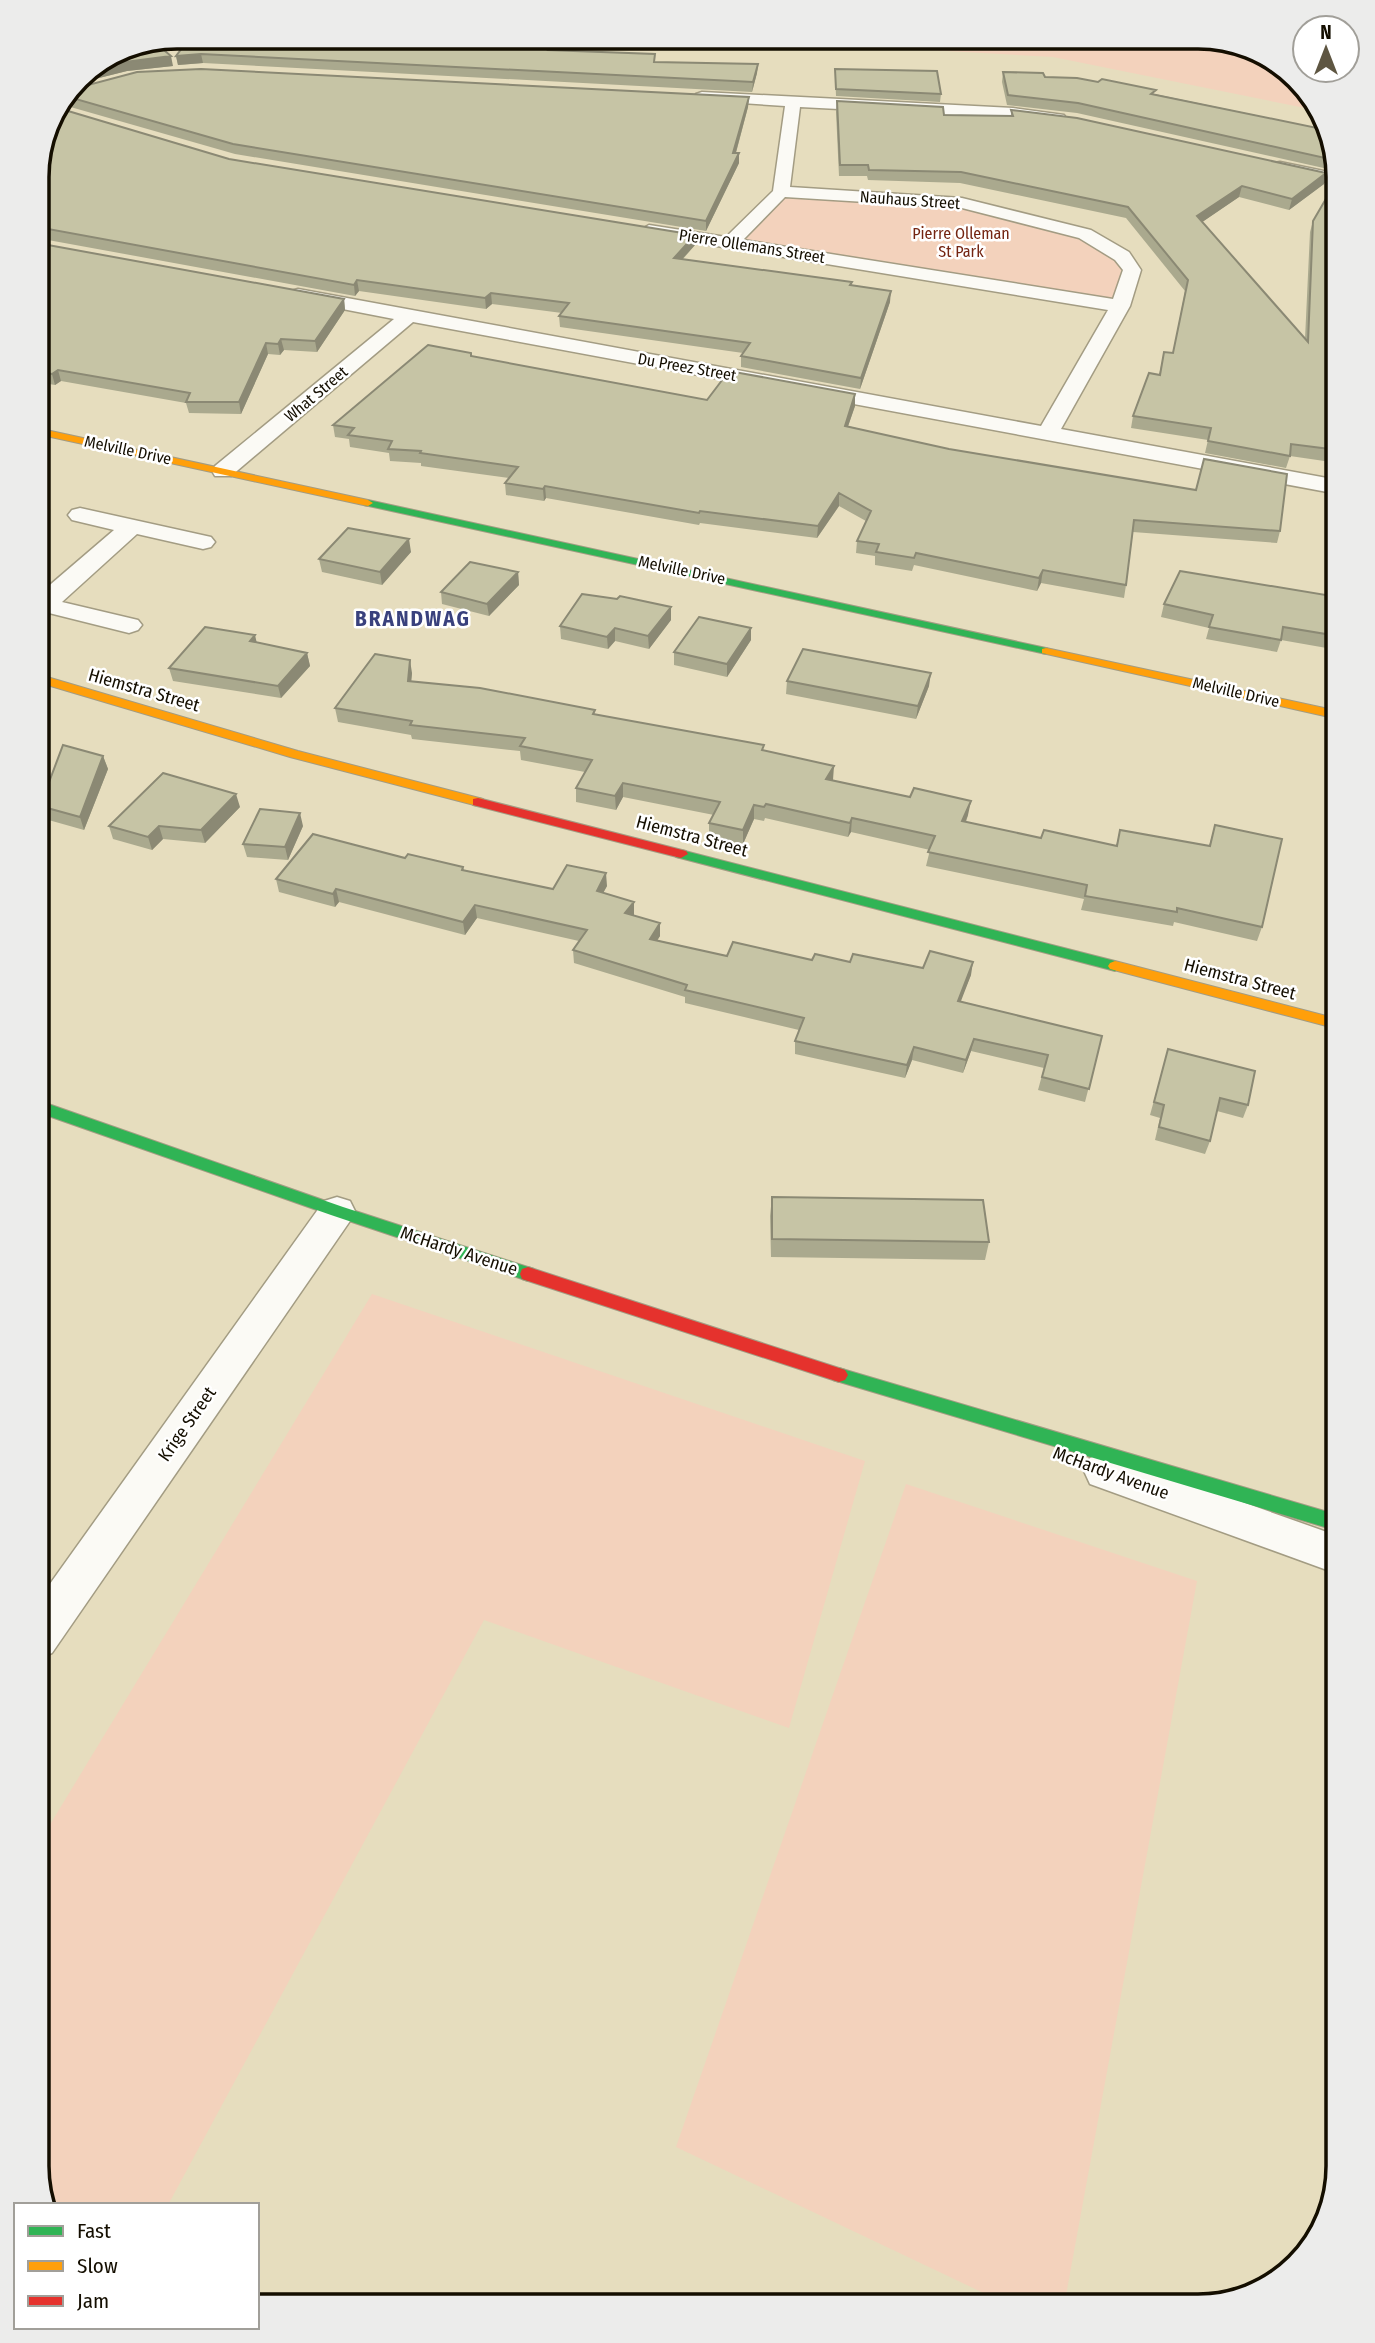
<svg xmlns="http://www.w3.org/2000/svg" width="1375" height="2343" font-family="'Fira Sans Condensed',sans-serif">
<style>
.green{fill:#f3d2bc}
.lines{fill:none;stroke-linecap:round;stroke-linejoin:round}
.street-casing{stroke:#a39c83;stroke-width:3}
.fast-casing{stroke:#a39c83;stroke-width:2}
.slow-casing{stroke:#a39c83;stroke-width:2}
.jam-casing{stroke:#a39c83;stroke-width:2}
.street{fill:#fbfaf5;fill-rule:evenodd}
.fast{fill:#30b455;fill-rule:evenodd}
.slow{fill:#ff9f0a;fill-rule:evenodd}
.jam{fill:#e5322d;fill-rule:evenodd}
.wall{fill:#aaa98e}
.shaded-wall{fill:#8b8974}
.building{fill:#c6c4a5;stroke:#8b8974;stroke-width:2}
.labels{text-anchor:middle;dominant-baseline:central;stroke-width:5;stroke-linejoin:round;paint-order:stroke}
.far-street-label{font-size:16px;fill:#140e00;stroke:#fff}
.far-park-label{font-size:16px;fill:#742512;stroke:#fff}
.street-label{font-size:18px;fill:#140e00;stroke:#fff}
.far-district-label{font-size:21px;font-weight:bold;letter-spacing:2px;fill:#39417d;stroke:#fff}
.rim{fill:none;stroke:#140e00;stroke-width:3.5}
</style>
<rect width="100%" height="100%" fill="#e6ddbe"/>
<!-- green -->
<path class="green" d="M832 37H1208L1276 61 1320 111 1053 57 841 45Z
M787 195 967 206 1076 237 1123 263 1113 304 737 243Z
M372 1294 865 1461 789 1728 484 1620 168 2205H46L37 2166V1846Z
M906 1484 1197 1581 1064 2306H1011L676 2147Z"/>
<g class="lines">
<!-- street casing -->
<g class="street-casing">
<path id="street" d="M702 92 1013 108 1064 115 1066 118 1064 121 1058 123 1013 118 800 107 790 187 962 198 1091 230 1129 252 1141 270 1130 306 1061 429 1338 480V494L413 322 231 476H215L212 471 215 466 394 319 291 299 288 295 291 291 298 289 1041 426 1108 310 643 234 640 230 649 225 726 237 773 191 785 106 696 100 694 97 696 94ZM785 197 962 208 1079 238 1115 260 1123 270 1113 299 743 240Z
M1280 162 1338 174V184L1274 171 1272 167 1274 163Z
M80 508 211 537 215 542 211 547 203 549 137 534 62 602 138 620 142 625 138 630 129 633 49 613 37 618V596L114 530 72 520 68 515 72 510Z
M337 1197 350 1201 355 1211 350 1221 52 1653 37 1659V1602L324 1201Z
M1104 1453 1338 1536V1574L1090 1484 1084 1471 1090 1458Z"/>
</g>
<!-- fast casing -->
<g class="fast-casing">
<path id="fast" d="M368 500 1046 648 1052 651 1046 654 364 505 363 503Z
M681 850 1115 961 1122 966 1115 971 676 857V851Z
M37 1100 343 1207 534 1269 536 1274 534 1279 528 1281 331 1215 37 1112Z
M839 1368 1338 1515V1531L833 1380 830 1375 833 1370Z"/>
</g>
<!-- slow casing -->
<g class="slow-casing">
<path id="slow" d="M37 428 368 500 373 503 368 506 37 434Z
M1046 648 1338 711V719L1042 653V649Z
M37 674 298 751 483 799 484 802 478 806 290 757 37 682Z
M1115 961 1338 1019V1029L1110 969 1108 966 1110 963Z"/>
</g>
<!-- jam casing -->
<g class="jam-casing">
<path id="jam" d="M478 798 686 851 688 854 681 858 473 805V799Z
M528 1267 839 1368 845 1370 848 1375 845 1380 839 1382 522 1279 520 1274 522 1269Z"/>
</g>
<!-- street -->
<use href="#street" class="street"/>
<!-- fast -->
<use href="#fast" class="fast"/>
<!-- slow -->
<use href="#slow" class="slow"/>
<!-- jam -->
<use href="#jam" class="jam"/>
</g>
<!-- wall -->
<path class="wall" d="M186 43 404 48 550 46V50L655 62 758 64 757 73 752 92 203 63 178 65 176 56Z
M124 47 173 66 127 71 87 81 69 90 749 97 748 107 736 153H739V163L706 231 235 154 60 104 78 77Z
M835 69 941 94 940 102 836 96Z
M1003 72 1045 77 1155 94 1327 130 1337 171 1077 113 1007 105 1002 82Z
M837 101 944 115 1011 116V110L1326 173 1324 184 1289 210 1239 197 1202 222 1305 339 1310 232 1313 221 1338 185V463L1290 456 1286 468 1205 453 1208 440 1131 428 1133 416 1159 375 1164 352 1173 353 1185 291 1126 218 960 183 868 180 867 176H839L836 112Z
M229 159 695 245 683 259 852 285 890 302 860 389 741 367V356L743 353 560 327 559 316 562 313 492 304 486 309 359 291 355 296 37 238V168Z
M37 243 344 299 345 310 317 352 284 350 280 355 268 354 241 414 189 413 186 403 61 381 55 385 37 382Z
M471 353 472 357 707 400 855 406 848 426 1280 531 1277 543 1133 532 1126 585 1124 598 1041 583 1037 591 914 565 912 571 875 565V556L856 553 857 541 866 521 839 506 817 538 700 523 699 525 546 498 544 501 506 495 505 483 509 478 421 466V463L390 461 389 453 350 447 349 439 335 437 333 425Z
M411 552 382 585 322 572 319 559Z
M518 572 519 585 489 616 442 604 441 592Z
M1338 597V650L1281 640 1277 652 1206 639 1209 628 1161 617 1164 604Z
M671 620 649 649 615 641 608 649 561 639 560 626Z
M751 640 727 677 674 665V652Z
M257 642 307 653 310 666 281 698 173 681 169 668Z
M412 673 411 681 596 715 764 751 832 780 968 815 966 822 1041 838 1116 846 1120 830 1209 846 1215 825 1262 927 1257 941 1174 922 1173 926 1081 910 1084 899 926 866 930 850 851 832 848 837 765 818 764 821 754 819 743 844 709 837V823L714 815 623 797 616 810 576 802V788L585 772 521 760 520 751 412 739 411 735 338 722 335 708Z
M787 681 929 686 916 719 786 694Z
M103 756 108 769 84 830 45 819 40 806Z
M240 807 205 843 163 839 152 850 113 839 109 826Z
M303 826 288 860 247 857 243 844Z
M405 858 463 867 464 870 553 889 607 886 603 893 634 902 633 916 660 923V936L657 940 727 956 850 962 923 968 971 975 960 1001 1102 1036 1085 1102 1038 1090 1044 1068 971 1051 963 1073 912 1060 905 1078 795 1054V1041L799 1030 685 1003V997L574 963 573 950 579 941 477 918 465 935 339 902 335 907 279 892 276 879Z
M1168 1049 1248 1105 1243 1118 1217 1111 1210 1141 1205 1154 1155 1140 1160 1118 1150 1115Z
M772 1197 989 1242 985 1260 771 1257 770 1216Z"/>
<!-- shaded-wall -->
<path class="shaded-wall" d="M201 54 203 63 178 65 176 56Z
M171 56 173 66 127 71 87 81 69 91 78 77 88 71 125 62Z
M758 64 757 73 752 92 753 82Z
M749 97 748 107 733 163V153Z
M739 153V163L706 231V221Z
M1326 173 1324 184 1289 210 1292 199Z
M1242 186 1239 197 1195 227 1197 216Z
M695 235V245L674 268V258Z
M357 280 359 291 355 296 354 285Z
M891 291 890 302 860 389 861 378Z
M491 293 492 304 486 309 485 298Z
M344 299 345 310 317 352 315 341Z
M281 339 284 350 280 355 278 344Z
M266 343 268 354 241 414 239 402Z
M58 370 61 381 55 385 52 374Z
M855 394V406L844 438 845 426Z
M545 486 546 498 544 501 543 489Z
M839 493V506L817 538 818 526Z
M409 539 411 552 382 585 380 572Z
M1043 570 1041 583 1037 591 1039 578Z
M518 572 519 585 489 616 487 604Z
M671 607V620L649 649 648 636Z
M615 628V641L608 649 607 637Z
M751 628V640L727 677V664Z
M255 635 258 648 250 641Z
M307 653 310 666 281 698 278 686Z
M410 660 412 673 410 695 408 681Z
M931 673 929 686 916 719 918 706Z
M103 756 108 769 84 830 80 817Z
M834 766 833 780 825 793 826 779Z
M623 783V797L616 810 615 796Z
M236 794 240 807 205 843 201 830Z
M971 801 968 815 960 835 962 821Z
M754 805V819L743 844V830Z
M300 813 303 826 288 860 285 847Z
M852 818 851 832 848 837 850 823Z
M159 826 163 839 152 850 148 837Z
M606 873 607 886 597 904V891Z
M336 889 339 902 335 907 333 894Z
M634 902V915L625 926V913Z
M475 905 477 918 465 935 463 922Z
M660 923V936L650 952V939Z
M973 962 971 975 956 1014 958 1001Z
M974 1039 971 1051 963 1073 966 1060Z
M914 1047 912 1060 905 1078 907 1065Z"/>
<!-- building -->
<path class="building" d="M153 41 171 56 125 62 88 71 124 47Z
M214 42 404 48H477L480 43 550 46 548 50 655 54 654 62 758 64 753 82 201 54 176 56 186 43Z
M201 69 749 97 733 153H739L706 221 233 144 65 96 69 90 137 72Z
M835 69 937 71 941 94 836 89Z
M1003 72 1043 73 1045 77 1077 78 1098 82 1102 79 1156 90 1151 94 1327 130 1334 160 1078 103 1008 95Z
M837 101 943 107 944 115 1013 116 1011 110 1077 118 1326 173 1292 199 1242 186 1197 216 1308 342 1313 221 1334 185H1338V450L1291 444 1290 456 1208 441 1211 428 1133 416 1149 373 1160 375 1164 352 1173 353 1188 280 1128 207 961 172 869 170 868 165H840Z
M58 108 229 159 695 235 674 258 852 282 850 285 891 291 861 378 741 356 750 343 559 316 569 303 491 293 485 298 357 280 354 285 37 227V168L48 123Z
M37 243 344 299 315 341 281 339 278 344 266 343 239 402H186L190 393 58 370 52 374 37 371Z
M428 345 471 353V356L707 400 729 371 855 394 845 426 949 449 1196 490 1204 459 1287 474 1280 531 1134 520 1126 585 1043 570 1039 578 916 553 914 558 876 552 879 544 857 541 871 511 839 493 818 526 700 511 699 513 545 486 543 489 505 483 518 467 420 453 421 451 388 449 392 441 348 435 354 428 333 425Z
M348 528 409 539 380 572 319 559Z
M470 562 518 572 487 604 441 592Z
M1180 571 1338 597V636L1283 627 1281 640 1209 627 1213 615 1164 604Z
M582 594 617 599 620 596 671 607 648 636 615 628 607 637 560 626Z
M699 617 751 628 727 664 674 652Z
M205 627 255 635 250 641 307 653 278 686 169 668Z
M803 649 931 673 918 706 787 681Z
M375 654 410 660 408 681 480 688 595 710 593 714 764 745 762 750 834 766 826 779 910 797 914 788 971 801 962 821 1041 838 1044 830 1117 846 1120 830 1210 846 1215 825 1282 839 1262 927 1177 908V912L1085 896 1087 885 928 852 935 836 852 818 850 823 766 804 764 807 754 805 743 830 709 823 720 802 623 783 615 796 576 788 592 760 520 746 525 738 410 725 412 721 335 708Z
M63 745 103 756 80 817 40 806Z
M163 773 236 794 201 830 159 826 148 837 109 826Z
M260 809 300 813 285 847 243 844Z
M313 834 405 858 408 854 463 867 462 870 553 889 567 865 606 873 597 891 634 902 625 913 660 923 650 939 727 956 733 942 812 960 815 954 850 962 853 954 923 968 930 951 973 962 958 1001 1102 1036 1089 1089 1042 1077 1048 1055 974 1039 966 1060 914 1047 907 1065 795 1041 804 1018 685 990 687 985 573 950 587 930 475 905 463 922 336 889 333 894 276 879Z
M1168 1049 1255 1071 1248 1105 1220 1098 1210 1141 1159 1127 1164 1105 1154 1102Z
M772 1197 983 1200 989 1242 772 1239Z"/>
<g class="labels">
<!-- far-street labels -->
<g class="far-street-label">
<text transform="translate(910 200) rotate(4)">Nauhaus Street</text>
<text transform="translate(752 246) rotate(9)">Pierre Ollemans Street</text>
<text transform="translate(687 367) rotate(10)">Du Preez Street</text>
<text transform="translate(316 394) rotate(-40)">What Street</text>
<text transform="translate(128 450) rotate(12)">Melville Drive</text>
<text transform="translate(682 570) rotate(12)">Melville Drive</text>
<text transform="translate(1236 692) rotate(13)">Melville Drive</text>
</g>
<!-- far-park labels -->
<g class="far-park-label">
<text x="961" y="233">Pierre Olleman<tspan x="961" dy="18">St Park</tspan></text>
</g>
<!-- street labels -->
<g class="street-label">
<text transform="translate(144 690) rotate(16)">Hiemstra Street</text>
<text transform="translate(692 836) rotate(15)">Hiemstra Street</text>
<text transform="translate(1240 979) rotate(15)">Hiemstra Street</text>
<text transform="translate(459 1251) rotate(18)">McHardy Avenue</text>
<text transform="translate(187 1424) rotate(-55)">Krige Street</text>
<text transform="translate(1111 1473) rotate(20)">McHardy Avenue</text>
</g>
<!-- far-district labels -->
<g class="far-district-label">
<text x="413" y="619">BRANDWAG</text>
</g>
</g>
<!-- crop -->
<path d="M0 0H1375V2343H0ZM177 49H1198A128 128 0 0 1 1326 177V2166A128 128 0 0 1 1198 2294H177A128 128 0 0 1 49 2166V177A128 128 0 0 1 177 49Z" fill="#ececeb" fill-rule="evenodd"/>
<path class="rim" d="M177 49H1198A128 128 0 0 1 1326 177V2166A128 128 0 0 1 1198 2294H177A128 128 0 0 1 49 2166V177A128 128 0 0 1 177 49Z"/>
<!-- legend -->
<rect x="14" y="2203" width="245" height="126" fill="#ffffff" stroke="#a19f99" stroke-width="2"/>
<rect x="28" y="2226" width="35" height="10" fill="#30b455" stroke="#a19f99" stroke-width="2"/>
<text x="77" y="2238" font-size="21" fill="#140e00">Fast</text>
<rect x="28" y="2261" width="35" height="10" fill="#ff9f0a" stroke="#a19f99" stroke-width="2"/>
<text x="77" y="2273" font-size="21" fill="#140e00">Slow</text>
<rect x="28" y="2296" width="35" height="10" fill="#e5322d" stroke="#a19f99" stroke-width="2"/>
<text x="77" y="2308" font-size="21" fill="#140e00">Jam</text>
<!-- north arrow -->
<g transform="translate(1326 49)"><circle r="33" fill="#ffffff" stroke="#a19f99" stroke-width="2"/>
<path d="M0-5L12 26L0 18L-12 26Z" fill="#5e5642"/>
<text y="-10" font-size="19" font-weight="bold" text-anchor="middle" fill="#140e00">N</text>
</g>
</svg>
